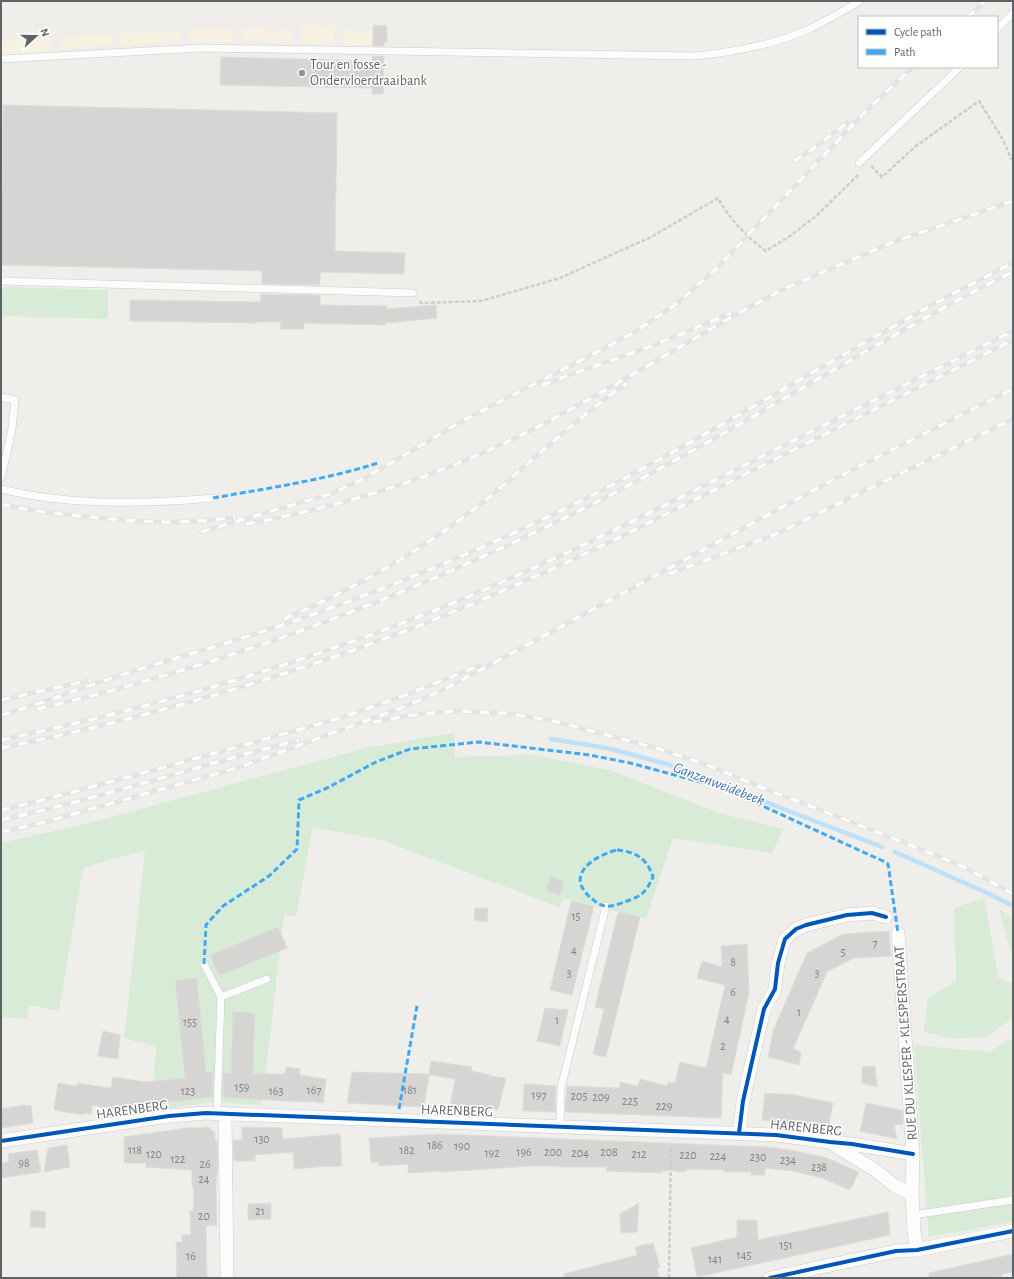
<svg xmlns="http://www.w3.org/2000/svg" width="1014" height="1279" font-family="'Alegreya Sans',sans-serif">
<style>
.green{fill:#d8ebd6}
.sand{fill:#f6f1e1}
.lines{fill:none;stroke-linecap:round;stroke-linejoin:round}
.stream{stroke:#bfe0f9;stroke-width:4.5}
.building{fill:#d6d5d3;stroke:#deddd9}
.lane-casing{stroke:#cbcccc;stroke-width:8}
.street-casing{stroke:#cbcccc;stroke-width:14}
.path{stroke:#cacfcc;stroke-width:2.5;stroke-dasharray:4 2;stroke-linecap:butt}
.lane{stroke:#fdfcfc;stroke-width:7}
.street{stroke:#fdfcfc;stroke-width:13}
.rail-casing{stroke:#e4e4e4;stroke-width:4.5}
.rail{stroke:#fff;stroke-width:3;stroke-dasharray:9;stroke-linecap:butt}
.quiet{stroke:#3fa9f5;stroke-width:3;stroke-dasharray:6 3;stroke-linecap:butt}
.cycleway-casing{stroke:#fff;stroke-width:6}
.cycleway{stroke:#0057b8;stroke-width:4}
.poi-dot{fill:#919496;stroke:#fff;stroke-width:1.5}
.labels{text-anchor:middle;dominant-baseline:central;stroke-width:3;stroke-linejoin:round;paint-order:stroke}
.number-label{font-size:12px;fill:#7e8184}
.poi-label{font-size:14px;fill:#5f6368;stroke:#fff;text-anchor:start}
.street-label{font-size:14px;fill:#5f6368;stroke:#fff}
.water-label{font-size:15px;font-style:italic;fill:#4174aa;stroke:#fff}
</style>
<rect width="100%" height="100%" fill="#efeeea"/>
<!-- green -->
<path class="green" d="M5 287 108 290V319L1 316V289Z
M454 733 455 757 531 755 609 770 722 814 783 829 772 853 673 838 646 919 564 898 559 907 381 840 313 827 296 916 284 915 262 1105 213 1102 151 1111 156 1047 124 1038 145 850 83 868 59 1011 29 1005 27 1019 3 1017 1 1025V843L93 822 366 748Z
M984 898 999 979 1013 984V1018L988 1036 958 1039 924 1032 928 998 956 981 954 908Z
M999 909 1013 918V961Z
M1013 1037V1222L929 1237 914 1045 989 1052Z"/>
<!-- sand -->
<path class="sand" d="M301 25 334 26 333 44 301 43Z
M233 28V42H188V29Z
M242 29 292 30 293 43 242 42Z
M343 30 373 31V45L343 44Z
M180 31 181 42 122 45 121 34Z
M113 34V46L80 47 60 50V37Z
M50 38 51 51 1 55V40Z"/>
<g class="lines">
<!-- stream -->
<path class="stream" d="M551 739 607 748 670 765 882 847
M895 852 985 892 1013 906"/>
</g>
<!-- building -->
<path class="building" d="M373 25 387 26V42H384V46H373Z
M373 56H384L383 94H372V88L220 85 221 57 372 61Z
M3 105 337 113 335 251 405 253 404 274 320 272V285L262 284V271L1 265Z
M261 294 320 295V305L387 306V309L436 305 437 318 386 323V325L304 323V329H280L281 322H256V323L130 321V300L261 302Z
M551 877 564 881 560 895 546 891Z
M571 901 594 906 572 995 550 990Z
M475 908H488L487 922 474 920Z
M618 912 640 917 606 1057 593 1054 604 1009 595 1007Z
M278 927 287 948 219 976 210 955Z
M889 931 891 956 854 958 827 972 793 1049 801 1052 799 1065 768 1057 773 1031 807 953 843 934Z
M747 944 749 993 731 1075 723 1073 721 1118 565 1112 567 1086 619 1088 620 1082 638 1086 640 1079 667 1086 668 1082 675 1083 680 1062 706 1068 725 985 697 978 702 961 722 967 721 946Z
M197 978 206 1072H213V1097L149 1104V1105L119 1110 92 1105 91 1114 83 1113V1115L54 1110 58 1083 77 1086V1083L111 1088 113 1077 145 1082 185 1078 175 980Z
M545 1008 568 1010 560 1046 537 1041Z
M233 1012 255 1013 253 1074H285L286 1067 300 1069 299 1075 326 1079 323 1103 310 1101 309 1102 225 1098V1096H223V1073H231Z
M103 1031 120 1035 118 1059 98 1056Z
M431 1061 472 1067 471 1071 491 1075 490 1076 506 1078 498 1110 450 1107 455 1079 429 1075 424 1107 347 1103 352 1072 429 1074Z
M875 1066 877 1087 862 1083V1067Z
M524 1084 556 1086 555 1112 523 1111Z
M765 1093 795 1095 833 1103 828 1130 811 1126V1125L762 1120Z
M866 1103 902 1110 903 1124 894 1125 897 1139 860 1131Z
M25 1105 26 1106 31 1105 33 1123 1 1128V1109Z
M208 1127 215 1133V1140H217L218 1161 216 1187 217 1225 206 1226 207 1278H177L176 1242H182V1235H191L190 1211H193L194 1188H192V1170L146 1167V1163H124V1137L187 1128Z
M242 1127 282 1128 283 1139 340 1134 342 1166 327 1167V1166L294 1169 293 1152 255 1155V1161H234L233 1140H242Z
M440 1134 767 1147 796 1151 827 1158 859 1172 850 1190 822 1178 792 1171 765 1168V1175H751V1172H723L724 1170 689 1169 683 1172 668 1170V1171H661V1173L606 1171 607 1167H559V1166H532L443 1172 442 1171 408 1173V1164L379 1166V1162L371 1163 369 1138Z
M67 1145 70 1167 44 1172 48 1148Z
M37 1150 41 1172 1 1178V1163L9 1162 8 1154Z
M271 1203V1219L248 1220V1204Z
M639 1203 637 1232 621 1233 620 1214Z
M31 1210 46 1212 45 1228 30 1227Z
M888 1212 890 1235 697 1277 691 1248 737 1237V1220H757L758 1240Z
M653 1243 660 1267 657 1268 660 1278H565L564 1274 637 1255 635 1247Z
M1013 1254V1272L1002 1274V1276L992 1278H929V1273Z"/>
<g class="lines">
<!-- lane casing -->
<g class="lane-casing">
<path id="lane" d="M997 29 1013 13
M1 59 201 48 696 56C733 52 775 45 809 29 826 21 843 11 860 1
M859 163 960 67
M1 281 413 293
M1 397 15 400 12 429 1 478
M1 489C70 506 143 504 213 498
M204 964 221 997 217 1113
M221 997 267 979
M560 1125 561 1088 606 906
M913 1215 1013 1200"/>
</g>
<!-- street casing -->
<g class="street-casing">
<path id="street" d="M898 933 913 1154 912 1194 914 1232 917 1250
M225 1113 227 1278
M739 1133 743 1101 764 1009 775 989 778 963 785 939 796 929 806 925 847 915 872 913 886 917
M1 1141 169 1116 206 1113 776 1135 830 1142 852 1144 913 1154
M831 1143 875 1170 895 1186 912 1194
M770 1278 896 1251 917 1250 1013 1231"/>
</g>
<!-- path -->
<path class="path" d="M871 166 882 177 916 146 979 101 1002 138 1011 158 1013 160
M420 301 421 303 481 301 560 278 651 237 718 198C730 220 747 237 766 251L790 236 816 216 859 174
M669 1278 671 1145"/>
<!-- lane -->
<use href="#lane" class="lane"/>
<!-- street -->
<use href="#street" class="street"/>
<!-- rail casing -->
<g class="rail-casing">
<path id="rail" d="M968 17 985 1
M794 161 814 148 847 123
M786 288 893 242 1013 201
M542 385 657 344 731 313
M1 504C30 511 59 514 89 517 138 522 186 525 235 517
M246 524C340 507 434 478 521 435 613 390 699 332 790 286
M201 532 333 493 367 477 464 420 603 349 633 333 675 305 714 271 866 111 913 67
M669 574 776 534 1013 419
M284 619C356 588 426 548 487 499 533 460 577 418 627 383
M1 700 91 680
M37 709C237 663 430 588 612 494 701 448 788 396 875 346 921 321 966 294 1013 272
M1 715C46 703 89 684 134 671 199 651 266 632 331 608 427 573 521 532 612 485 747 414 876 331 1013 263
M373 722 420 714 456 711 503 713 550 720 656 748 710 766 763 788 908 844 964 867 1013 894
M1 740C147 709 289 668 428 613 534 571 636 520 737 469 829 423 921 377 1013 331
M1 748C128 722 252 687 373 643 453 614 531 579 608 543L1013 340
M1 810 39 801 158 769 340 718 403 696 481 665
M1 820C102 798 200 765 299 740
M1 832 45 822 237 768 401 708 449 687 838 477 1013 389"/>
</g>
<!-- rail -->
<use href="#rail" class="rail"/>
<!-- quiet -->
<path class="quiet" d="M213 498C269 488 324 480 378 463
M617 850C637 852 647 859 653 877 646 892 642 896 627 901 621 903 613 907 606 906 600 906 595 901 590 897 564 874 596 855 617 850Z
M204 964 206 925 223 906 269 876 297 849 299 800 327 788 376 762 410 749 479 742 590 755 630 763 723 788 883 861 888 864 898 933
M399 1109 417 1006"/>
<!-- cycleway casing -->
<g class="cycleway-casing">
<path id="cycleway" d="M739 1133 743 1101 764 1009 775 989 778 963 785 939 796 929 806 925 847 915 872 913 886 917
M1 1141 169 1116 206 1113 776 1135 830 1142 852 1144 913 1154
M770 1278 896 1251 917 1250 1013 1231"/>
</g>
<!-- cycleway -->
<use href="#cycleway" class="cycleway"/>
</g>
<!-- markers -->
<circle class="poi-dot" cx="302" cy="73" r="4"/>
<g class="labels">
<!-- number labels -->
<g class="number-label">
<text x="576" y="916">15</text>
<text x="875" y="943">7</text>
<text x="574" y="950">4</text>
<text x="843" y="952">5</text>
<text x="733" y="962">8</text>
<text x="569" y="973">3</text>
<text x="817" y="973">3</text>
<text x="733" y="992">6</text>
<text x="799" y="1012">1</text>
<text x="727" y="1019">4</text>
<text x="557" y="1020">1</text>
<text x="190" y="1022">155</text>
<text x="723" y="1046">2</text>
<text x="242" y="1087">159</text>
<text x="314" y="1090">167</text>
<text x="410" y="1090">181</text>
<text x="188" y="1091">123</text>
<text x="276" y="1091">163</text>
<text x="539" y="1095">197</text>
<text x="579" y="1096">205</text>
<text x="601" y="1097">209</text>
<text x="630" y="1101">225</text>
<text x="664" y="1106">229</text>
<text x="262" y="1139">130</text>
<text x="435" y="1145">186</text>
<text x="462" y="1146">190</text>
<text x="135" y="1150">118</text>
<text x="407" y="1150">182</text>
<text x="524" y="1152">196</text>
<text x="553" y="1152">200</text>
<text x="609" y="1152">208</text>
<text x="492" y="1153">192</text>
<text x="580" y="1153">204</text>
<text x="154" y="1154">120</text>
<text x="639" y="1154">212</text>
<text x="688" y="1155">220</text>
<text x="718" y="1156">224</text>
<text x="758" y="1157">230</text>
<text x="178" y="1159">122</text>
<text x="788" y="1160">234</text>
<text x="24" y="1163">98</text>
<text x="205" y="1164">26</text>
<text x="819" y="1167">238</text>
<text x="204" y="1179">24</text>
<text x="260" y="1211">21</text>
<text x="204" y="1216">20</text>
<text x="786" y="1245">151</text>
<text x="744" y="1255">145</text>
<text x="191" y="1256">16</text>
<text x="715" y="1259">141</text>
</g>
<!-- poi labels -->
<g class="poi-label">
<text x="310" y="65">Tour en fosse -<tspan x="310" dy="16">Ondervloerdraaibank</tspan></text>
</g>
<!-- street labels -->
<g class="street-label">
<text transform="translate(906 1043) rotate(-94)">RUE DU KLESPER - KLESPERSTRAAT</text>
<text transform="translate(132 1110) rotate(-8)">HARENBERG</text>
<text transform="translate(457 1111) rotate(2)">HARENBERG</text>
<text transform="translate(806 1128) rotate(6)">HARENBERG</text>
</g>
<!-- water labels -->
<g class="water-label">
<text transform="translate(719 784) rotate(21)">Ganzenweidebeek</text>
</g>
</g>
<!-- border -->
<rect width="1014" height="1279" fill="none" stroke="#5f6368" stroke-width="4"/>
<!-- legend -->
<rect x="858" y="16" width="140" height="52" fill="#ffffff" stroke="#bfc1c3"/>
<rect x="866" y="29" width="20" height="6" fill="#0057b8" stroke="#bfc1c3"/>
<text x="894" y="36" font-size="12" fill="#5f6368">Cycle path</text>
<rect x="866" y="49" width="20" height="6" fill="#3fa9f5" stroke="#bfc1c3"/>
<text x="894" y="56" font-size="12" fill="#5f6368">Path</text>
<!-- north arrow -->
<g transform="translate(36 36) rotate(69)" stroke="#ffffff" stroke-width="3" paint-order="stroke">
<path d="M0-3L7 15L0 10L-7 15Z" fill="#5f6368"/>
<text y="-6" font-size="11" font-weight="bold" text-anchor="middle" fill="#5f6368">N</text>
</g>
</svg>
